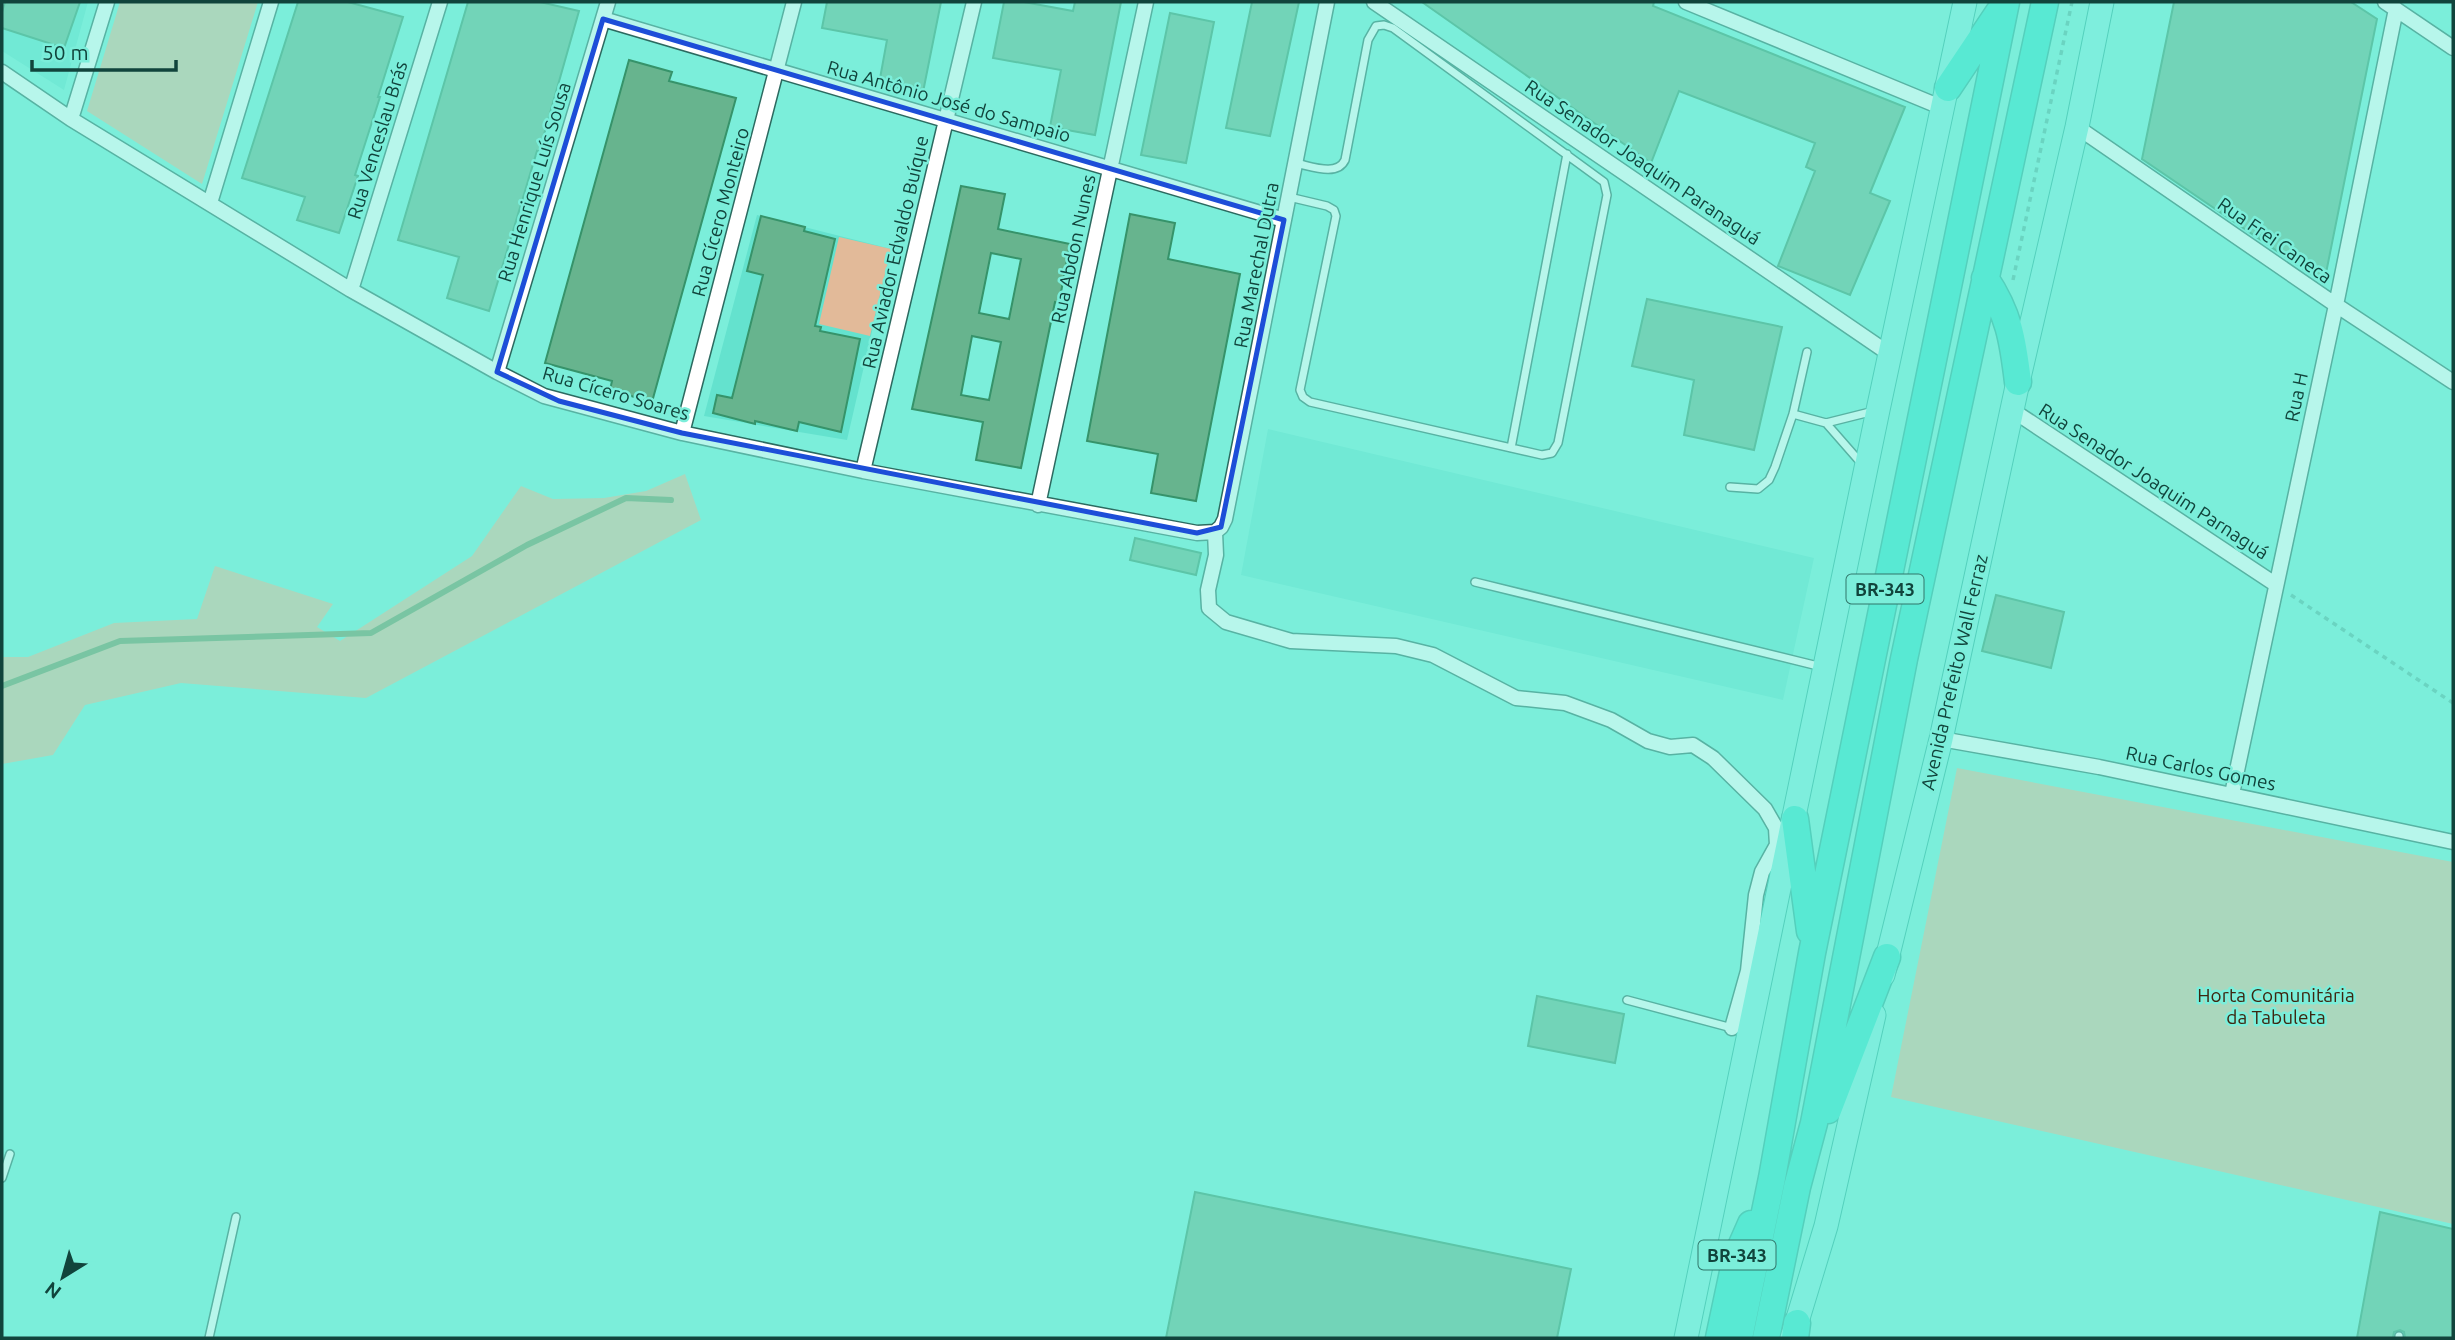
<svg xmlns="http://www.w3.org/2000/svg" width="2455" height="1340" font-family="Ubuntu,sans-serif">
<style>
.built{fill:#64e2ce}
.green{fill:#e2ba99}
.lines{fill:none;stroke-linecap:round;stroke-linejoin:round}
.stream{stroke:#76935f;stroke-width:6}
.building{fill:#67b48e;stroke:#36936a;stroke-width:2;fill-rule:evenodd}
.lane-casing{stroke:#2c6a60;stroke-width:10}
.street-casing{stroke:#2c6a60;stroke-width:17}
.primary-casing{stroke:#24ab98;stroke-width:25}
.highway-casing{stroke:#24ab98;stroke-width:29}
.path{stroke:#56b3a3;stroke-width:3.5;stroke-dasharray:5 5;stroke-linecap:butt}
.lane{stroke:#fff;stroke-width:7}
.street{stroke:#fff;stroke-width:14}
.primary{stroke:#82eedf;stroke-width:23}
.highway{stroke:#2ee2ca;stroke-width:26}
.marked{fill:none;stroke:#1d4ed8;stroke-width:5;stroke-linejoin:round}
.labels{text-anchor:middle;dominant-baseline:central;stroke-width:5;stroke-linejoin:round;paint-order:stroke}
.shield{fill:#7beeda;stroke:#31776b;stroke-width:2}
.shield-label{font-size:18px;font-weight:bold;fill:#11443c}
.street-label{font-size:19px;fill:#11443c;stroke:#7beeda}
.park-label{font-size:19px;fill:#3f2610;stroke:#7beeda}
</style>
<rect width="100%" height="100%" fill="#7beeda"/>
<!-- built -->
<path class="built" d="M2 2H88L64 90 2 51Z
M757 215 891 249 847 440 704 416Z
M1268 429 1814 558 1783 700 1241 575Z"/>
<!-- green -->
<path class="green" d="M120 2H258L202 184 87 111Z
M839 237 891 249 870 336 819 324Z
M685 474 701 520 366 698 181 683 85 705 53 755 2 764V657H28L114 623 197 619 215 566 333 604 317 627 340 641 472 556 521 486 553 499 604 498 646 491Z
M1957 768 2453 862V1224L1891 1097Z"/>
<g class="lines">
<!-- stream -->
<path class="stream" d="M2 686 120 641 371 633 527 545 626 498 671 500"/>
</g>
<!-- building -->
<path class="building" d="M5 2H80L64 48 2 28V12Z
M298 2H348L403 17 378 97H380L355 175 358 176 339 233 297 220 305 197 242 178Z
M468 2H540L579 11 539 152 537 151 489 311 447 298 459 257 398 240Z
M827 2H941L923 92 879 84 887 40 822 28Z
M1004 2H1024L1073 11 1075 2H1121L1095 135 1050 127 1061 70 993 58Z
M1252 2H1299L1270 136 1226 128Z
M1422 2H1654L1653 6 1905 107 1870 193 1890 201 1850 295 1778 266 1815 171 1806 167 1815 143 1679 91 1651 163Z
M2174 2H2351L2377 19 2324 283 2142 159Z
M1170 13 1214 22 1186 163 1141 155Z
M629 60 672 72 669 81 736 98 652 402 610 390 612 381 545 363Z
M961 186 1005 194 998 229 1070 244 1059 303 1055 302 1021 468 976 460 983 422 912 409ZM991 253 1021 259 1009 319 979 313ZM972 336 1001 342 989 400 961 395Z
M1130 214 1175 223 1168 259 1240 274 1196 501 1151 493 1158 454 1087 441Z
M761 216 805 227 804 231 835 239 815 326 821 327 820 331 860 339 841 432 799 422 797 431 755 421V424L713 413 717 395 732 398 763 275 747 271Z
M1647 299 1782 327 1754 450 1684 435 1694 380 1632 366Z
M1135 538 1201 553 1196 575 1130 560Z
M1996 595 2064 612 2051 668 1982 651Z
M1537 996 1624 1014 1615 1063 1528 1046Z
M1195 1192 1571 1269 1557 1338H1166Z
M2380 1212 2453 1229V1338H2405L2404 1332 2400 1330 2394 1332 2393 1338H2357Z"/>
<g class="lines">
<!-- lane casing -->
<g class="lane-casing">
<path id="lane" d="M1289 197 1327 206 1334 210 1336 216 1300 390 1303 397 1310 402 1542 455 1552 453 1558 443 1607 195 1604 182 1393 28 1384 25 1376 26 1368 40 1345 160C1337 177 1311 166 1295 163
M1793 414 1826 423 1874 411
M1826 423 1861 463
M1511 448 1567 154
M1730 487 1758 489 1769 480 1775 467 1793 414 1807 352
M1475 582 1822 667
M1627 1000 1732 1028
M2 1178 10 1154
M209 1338 236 1217
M2399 1338V1336"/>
</g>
<!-- street casing -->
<g class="street-casing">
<path id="street" d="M1374 2 1891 355
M1686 2 1943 108
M2385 2 2453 48
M603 19 1284 220
M2 72 71 119 351 290 497 372 544 396 682 433 863 471 1197 533 1215 532
M71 119 107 2
M2077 127 2336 305 2453 382
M210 203 271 2
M351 290 440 2
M497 372 608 2
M2012 410 2275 584
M682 433 794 2
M863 471 974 2
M1038 505 1146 2
M1215 532 1216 555 1208 590 1209 608 1226 622 1291 641 1396 646 1433 655 1516 698 1565 703 1611 720 1648 741 1670 747 1693 745 1713 758 1765 809 1776 828 1777 845 1762 872 1756 895 1748 971 1732 1028
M1215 532 1221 527 1225 519 1327 2
M1941 739 2099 767 2453 842
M2232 794 2336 305 2396 9"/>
</g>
<!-- primary casing -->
<g class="primary-casing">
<path id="primary" d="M1883 975 1941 739 2018 382 2077 127 2102 2
M1686 1338 1878 410 1965 2
M1792 1338 1826 1226 1874 1015"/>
</g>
<!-- highway casing -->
<g class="highway-casing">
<path id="highway" d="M1948 88 1999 12
M1985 278C2009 314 2013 340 2018 382
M1795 819 1810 931
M1828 1110 1887 957
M1719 1338 1736 1258 1751 1224
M1739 1338 1772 1178 1812 953 2006 2
M1766 1338 1797 1187 1814 1123 1904 659 2045 2
M1795 1338 1797 1323"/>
</g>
<!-- path -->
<path class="path" d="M2013 280 2072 2
M2291 595 2453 703"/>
<!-- lane -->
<use href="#lane" class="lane"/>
<!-- street -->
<use href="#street" class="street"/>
<!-- primary -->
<use href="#primary" class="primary"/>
<!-- highway -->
<use href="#highway" class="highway"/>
</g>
<!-- marked area -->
<path d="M0 0H2455V1340H0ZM603 19 1284 220 1221 527 1197 533 682 433 559 401 497 372Z" fill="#7beeda" fill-opacity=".55" fill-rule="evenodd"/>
<path class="marked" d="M603 19 1284 220 1221 527 1197 533 682 433 559 401 497 372Z"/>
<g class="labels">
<!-- shield labels -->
<g class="shield">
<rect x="1846.5" y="574.5" width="77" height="29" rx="5"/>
<rect x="1698.5" y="1240.5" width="77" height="29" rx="5"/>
</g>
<g class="shield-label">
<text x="1885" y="589">BR-343</text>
<text x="1737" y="1255">BR-343</text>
</g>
<!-- street labels -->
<g class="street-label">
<text transform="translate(949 101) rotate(16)">Rua Antônio José do Sampaio</text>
<text transform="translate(377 140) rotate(-73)">Rua Venceslau Brás</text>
<text transform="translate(1643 162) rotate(34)">Rua Senador Joaquim Paranaguá</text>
<text transform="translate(534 182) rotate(-73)">Rua Henrique Luís Sousa</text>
<text transform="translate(720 212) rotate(-75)">Rua Cícero Monteiro</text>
<text transform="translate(2275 240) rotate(35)">Rua Frei Caneca</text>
<text transform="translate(1073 249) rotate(-78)">Rua Abdon Nunes</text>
<text transform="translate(895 252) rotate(-77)">Rua Aviador Edvaldo Buíque</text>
<text transform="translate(1256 265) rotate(-79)">Rua Marechal Dutra</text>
<text transform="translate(616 393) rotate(16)">Rua Cícero Soares</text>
<text transform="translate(2296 397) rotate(-78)">Rua H</text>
<text transform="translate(2154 481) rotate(33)">Rua Senador Joaquim Parnaguá</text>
<text transform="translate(1954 672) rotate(-77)">Avenida Prefeito Wall Ferraz</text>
<text transform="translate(2201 768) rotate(12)">Rua Carlos Gomes</text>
</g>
<!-- park labels -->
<g class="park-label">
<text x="2276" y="995">Horta Comunitária<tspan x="2276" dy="22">da Tabuleta</tspan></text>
</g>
</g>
<!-- border -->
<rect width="2455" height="1340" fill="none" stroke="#11443c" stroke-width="7"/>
<!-- north arrow -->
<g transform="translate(63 1277) rotate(217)" stroke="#7beeda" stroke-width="5" paint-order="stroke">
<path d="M0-5L12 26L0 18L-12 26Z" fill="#11443c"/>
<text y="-10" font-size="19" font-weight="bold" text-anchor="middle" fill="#11443c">N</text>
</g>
<!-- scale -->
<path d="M32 60v10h144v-10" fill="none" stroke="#11443c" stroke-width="3.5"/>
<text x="42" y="60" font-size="21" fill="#11443c" stroke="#7beeda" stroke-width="5" paint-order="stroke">50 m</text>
</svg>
